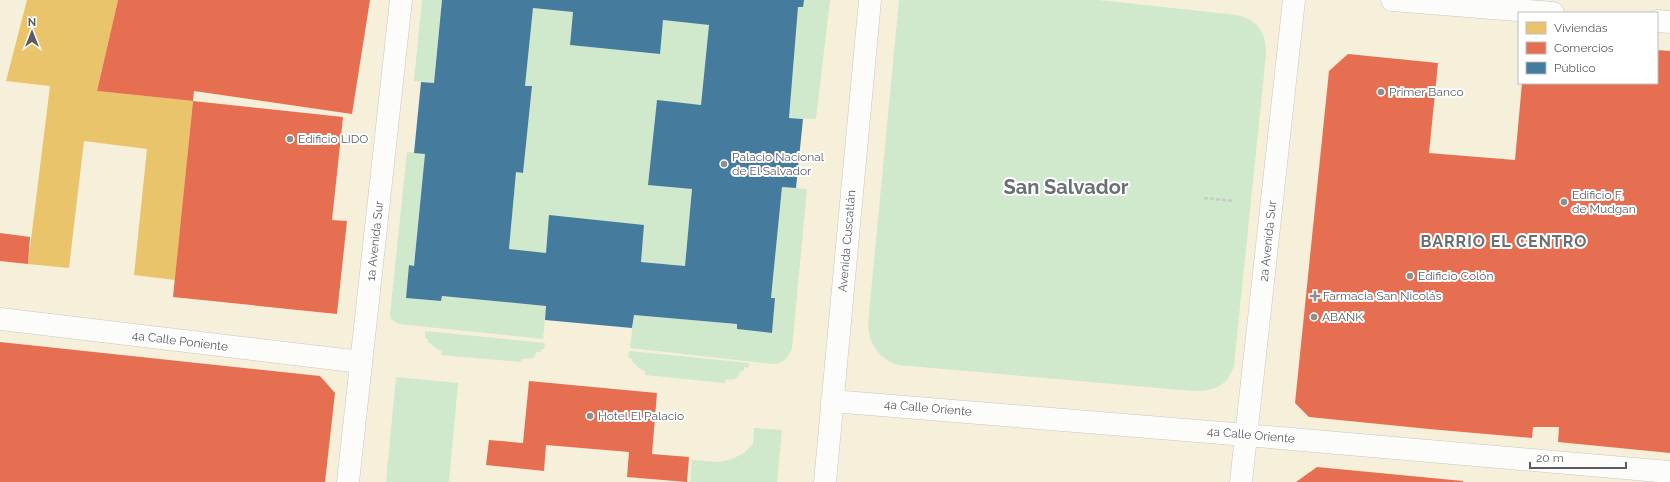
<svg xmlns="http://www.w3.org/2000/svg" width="1670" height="482" font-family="Raleway,sans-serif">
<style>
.commercial{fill:#f6efda;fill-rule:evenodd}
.green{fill:#d0e8cc}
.homes{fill:#e9c46a}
.shops{fill:#e76f51}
.public{fill:#457b9d;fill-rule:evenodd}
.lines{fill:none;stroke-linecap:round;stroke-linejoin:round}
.minor-casing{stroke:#c6c6c4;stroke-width:23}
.path{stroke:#c6ccc9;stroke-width:2.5;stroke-dasharray:4 2;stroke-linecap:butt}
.minor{stroke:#fcfcfb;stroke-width:22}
.poi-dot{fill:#8c8e8f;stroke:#fff;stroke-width:1.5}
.labels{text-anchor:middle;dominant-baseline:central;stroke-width:4;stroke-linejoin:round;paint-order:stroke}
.poi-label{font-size:12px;fill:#595d62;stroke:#fff;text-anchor:start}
.street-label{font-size:12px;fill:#595d62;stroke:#fff}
.district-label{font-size:16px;font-weight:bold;letter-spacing:1px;fill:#6a6f74;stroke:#fff}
.town-label{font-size:20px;font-weight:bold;fill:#6a6f74;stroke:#fff}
</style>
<rect width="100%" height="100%" fill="#eae9e3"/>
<!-- commercial -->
<path class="commercial" d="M0 0H1670V482H0ZM1519 13H1657V83H1519Z"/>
<!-- green -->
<path class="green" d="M422 0H442L434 83 414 81Z
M804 0H830L816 119 789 118 798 7Z
M899 0H1098L1237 15C1259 21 1266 32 1266 55L1234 365C1228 386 1214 391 1193 391L898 365C879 359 869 344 868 324Z
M533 8 573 12 570 45 659 54 663 20 709 25 701 105 657 101 648 185 692 189 685 266 641 262 644 225 550 216 546 253 509 249 516 172 523 173 532 86H525Z
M407 152 425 154 414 266 410 265 406 298 441 301 442 296 546 306 543 339 399 324 391 319 390 314Z
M782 187 807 189 792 348C789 357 784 363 774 364L630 348 634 315 737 324V329L772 333 775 298H771Z
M425 331 545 343 544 349H541V352H536L534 358 522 359 521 362 441 355 442 351C434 349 433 344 428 342V339L425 338Z
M629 351 749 363 748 368 744 367V370L740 372C738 379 733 381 726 379L725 383 645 375V371L640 369 632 361V359L628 358Z
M396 377 458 383 449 481 453 482H386Z
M754 428 782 430 777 482H690L692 460 719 462 732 459 744 453 753 444Z"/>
<!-- homes -->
<path class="homes" d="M27 0H118L97 91 193 101 175 280 134 275 147 149 84 141 69 268 28 264 50 86 6 81Z"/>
<!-- shops -->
<path class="shops" d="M118 0H370L352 114 194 91 193 101 97 91Z
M1657 50 1670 51V453L1558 442 1559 427H1533L1532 438 1429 429 1309 417 1295 403 1329 71 1348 54 1438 63 1429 153 1515 160 1522 83H1657Z
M193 101 343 117 332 220 347 221 337 314 173 297Z
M0 233 30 237 28 264 0 261Z
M0 342 320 376 335 393 325 482H0Z
M529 381 657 393 652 454 689 457 687 482 627 477 629 452 546 445 544 471 486 465 489 440 523 443Z
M1317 467 1463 481V482H1296Z"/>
<!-- public -->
<path class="public" d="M442 0H804L803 7H798L789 118 803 119 796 188 782 187 771 298H775L772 333 737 329V324L634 315 632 328 545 320 546 306 442 296 441 301 406 298 409 265 414 266 425 154 414 153 421 82 434 83ZM533 8 573 12 570 45 660 54 663 20 709 25 701 105 657 100 648 185 692 189 685 266 641 262 644 225 549 215 546 253 509 249 516 172 523 173 532 86H525Z"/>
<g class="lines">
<!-- minor casing -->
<g class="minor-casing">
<path id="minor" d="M1392 0 1553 13
M1657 21 1670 22
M0 319 361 362
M832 401 1246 435 1670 472
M348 482 401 0
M825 482 870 0
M1241 482 1294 0"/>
</g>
<!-- path -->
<path class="path" d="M799 156 822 158
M1204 198 1234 201"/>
<!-- minor -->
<use href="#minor" class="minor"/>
</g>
<!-- markers -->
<g class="poi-dot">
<circle cx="1381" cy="92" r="4"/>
<circle cx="290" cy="139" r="4"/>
<circle cx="724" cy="164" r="4"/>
<circle cx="1564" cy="202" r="4"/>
<circle cx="1410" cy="276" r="4"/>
<path d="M1313 290h4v4h4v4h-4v4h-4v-4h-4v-4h4z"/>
<circle cx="1314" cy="317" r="4"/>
<circle cx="590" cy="416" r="4"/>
</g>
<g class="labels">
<!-- poi labels -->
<g class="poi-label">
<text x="1389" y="92">Primer Banco</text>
<text x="298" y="139">Edificio LIDO</text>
<text x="732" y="157">Palacio Nacional<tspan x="732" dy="14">de El Salvador</tspan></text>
<text x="1572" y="195">Edificio F.<tspan x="1572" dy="14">de Mudgan</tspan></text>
<text x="1418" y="276">Edificio Colón</text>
<text x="1323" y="296">Farmacia San Nicolás</text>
<text x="1322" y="317">ABANK</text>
<text x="598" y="416">Hotel El Palacio</text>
</g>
<!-- street labels -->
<g class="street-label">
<text transform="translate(375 241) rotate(-84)">1a Avenida Sur</text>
<text transform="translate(847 241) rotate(-85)">Avenida Cuscatlán</text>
<text transform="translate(1268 241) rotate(-84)">2a Avenida Sur</text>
<text transform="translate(180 341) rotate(7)">4a Calle Poniente</text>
<text transform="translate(928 408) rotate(5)">4a Calle Oriente</text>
<text transform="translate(1251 435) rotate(5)">4a Calle Oriente</text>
</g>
<!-- district labels -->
<g class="district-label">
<text x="1504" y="241">BARRIO EL CENTRO</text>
</g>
<!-- town labels -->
<g class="town-label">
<text x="1066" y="187">San Salvador</text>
</g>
</g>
<!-- legend -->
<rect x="1518" y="12" width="140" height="72" fill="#ffffff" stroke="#bdbec0"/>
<rect x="1526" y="22" width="20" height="12" fill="#e9c46a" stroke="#bdbec0"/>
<text x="1554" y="32" font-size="12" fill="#595d62">Viviendas</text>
<rect x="1526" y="42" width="20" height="12" fill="#e76f51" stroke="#bdbec0"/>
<text x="1554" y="52" font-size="12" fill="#595d62">Comercios</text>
<rect x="1526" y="62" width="20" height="12" fill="#457b9d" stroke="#bdbec0"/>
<text x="1554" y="72" font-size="12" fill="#595d62">Público</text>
<!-- north arrow -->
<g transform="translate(32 32)" stroke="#ffffff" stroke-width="3" paint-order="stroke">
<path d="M0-3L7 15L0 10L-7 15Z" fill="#595d62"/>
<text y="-6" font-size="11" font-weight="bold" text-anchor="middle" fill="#595d62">N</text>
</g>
<!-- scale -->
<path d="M1530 462v6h96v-6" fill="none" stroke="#595d62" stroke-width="2"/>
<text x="1536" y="462" font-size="12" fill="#595d62" stroke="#ffffff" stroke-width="3" paint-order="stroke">20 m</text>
</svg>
